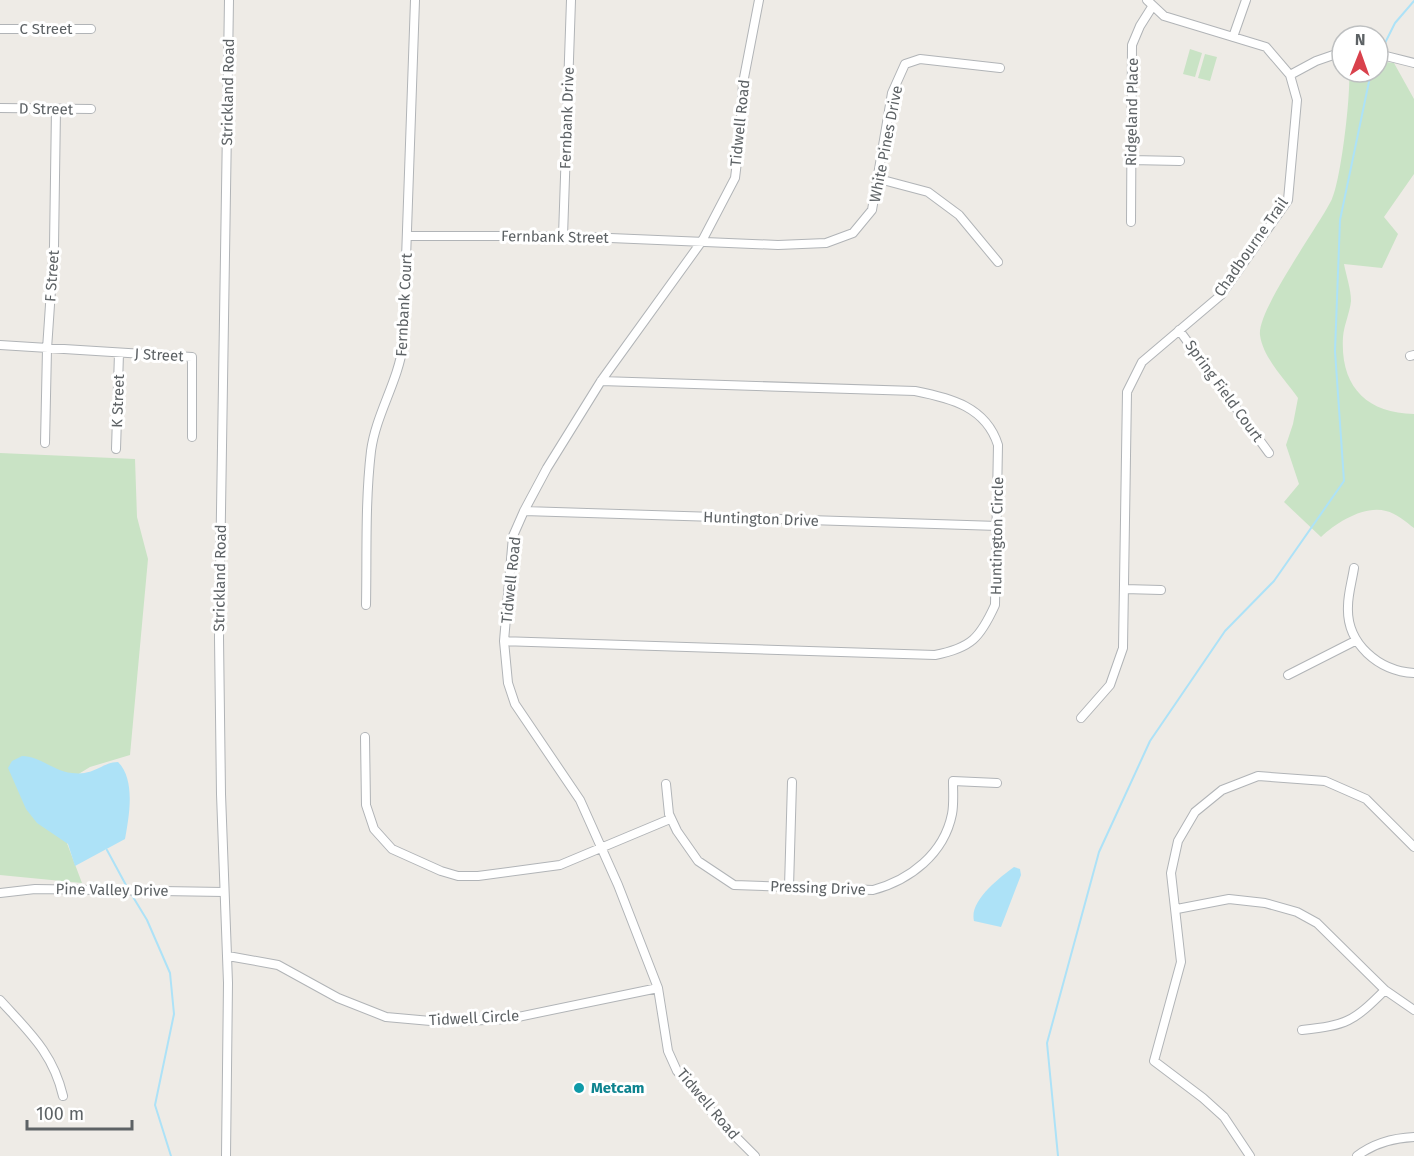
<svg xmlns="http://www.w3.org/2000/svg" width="1414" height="1156" font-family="'Fira Sans',sans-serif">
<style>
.green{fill:#c9e3c5}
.water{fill:#ade2f7}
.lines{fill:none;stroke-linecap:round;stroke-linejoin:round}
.stream{stroke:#ade2f7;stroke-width:2}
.street-casing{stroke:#b1b4b7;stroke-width:10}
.street{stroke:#fff;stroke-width:8}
.culture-dot{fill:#0f9aa8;stroke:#fff;stroke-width:2}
.labels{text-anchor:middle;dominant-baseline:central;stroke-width:6;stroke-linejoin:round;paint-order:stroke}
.street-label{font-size:15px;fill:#5d6265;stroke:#fff}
.culture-label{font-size:15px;font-weight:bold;fill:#0d838f;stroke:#fff;text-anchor:start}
</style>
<rect width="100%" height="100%" fill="#eeebe6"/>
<!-- green -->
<path class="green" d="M1190 49 1202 53 1195 77 1183 74Z
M1205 54 1217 57 1210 81 1198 78Z
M1378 61 1394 63 1414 99V174L1384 217 1398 234 1382 268 1344 264C1346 275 1351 289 1351 301 1350 312 1344 325 1343 337 1340 386 1366 413 1414 414V528C1406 522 1396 513 1386 511 1364 505 1336 523 1321 537L1284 502 1299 484 1286 445 1293 424 1298 398C1285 379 1263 358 1260 335 1257 310 1319 226 1332 199 1341 180 1351 94 1349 72H1378Z
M0 453 135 459 137 517 148 559 130 755 90 767 59 786 62 830 82 883 0 875Z"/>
<!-- water -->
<path class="water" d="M22 756C40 756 53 771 72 773 95 776 102 762 118 762 136 780 129 816 125 839L75 866 68 844 37 823 26 809 8 768 12 761Z
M1014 867 1020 869 1021 875 1001 927 974 921C969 901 999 878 1014 867Z"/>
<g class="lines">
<!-- stream -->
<path class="stream" d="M1380 53 1395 23 1414 1
M107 850 127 887
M130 892 147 920 170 973 174 1014 155 1105 171 1156
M1058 1156 1047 1043 1099 852 1150 741 1225 631 1274 581 1344 481 1335 351 1340 220 1371 72"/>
<!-- street casing -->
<g class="street-casing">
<path id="street" d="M0 29H91
M1233 37 1246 0
M1378 54 1414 63
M1290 75 1316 61 1342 52
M0 108 91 109
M1131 160 1180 161
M879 179 928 192 959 215 998 262
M1131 222 1132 45 1140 26 1152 7
M408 236H563L778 245 826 243 853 233 872 210 892 93 905 64 920 59 1000 68
M563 236 571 0
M1179 330 1269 453
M0 345 192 357V437
M1410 356 1414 355
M45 443 47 349 54 246 56 109
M116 449 119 353
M524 511 998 526
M1354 568C1352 581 1348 594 1348 606 1346 644 1379 671 1414 673
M1124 589 1161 590
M366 605C367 554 365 502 371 451 376 414 398 382 403 345L415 0
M504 641 935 655C971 648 980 638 995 605L998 445C986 407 951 398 915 391L601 381
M1288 675 1355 641
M1081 718 1110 685 1123 648 1127 392 1142 362 1221 295 1288 200 1297 100 1290 75 1266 47 1164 16 1147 0
M365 737 366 805 374 829 392 849 441 871 458 876H478L560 865 670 819
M666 784 669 814 677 831 698 861 734 885 873 890C910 880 944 854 952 814 954 804 953 792 953 781L997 783
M789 887 792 782
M0 893 35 889 224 892
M1177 909 1229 899 1265 903 1297 912 1317 923 1385 990 1414 1010
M228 956 278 965 338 998 386 1017 442 1022 508 1019 658 988
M0 1000C29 1032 53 1053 63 1096
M1302 1030C1347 1025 1353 1022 1385 990
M226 1156 228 983 221 794 219 638 229 0
M755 1156 718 1119 677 1071 668 1051 658 988 618 885 580 800 515 704 508 683 504 641 513 536 524 511 547 468 601 381 702 241 735 178 740 137 743 83 759 0
M1250 1156 1224 1117 1203 1098 1154 1061 1181 962 1171 873 1178 841 1195 812 1222 790 1258 776 1325 781 1366 799 1414 847
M1357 1156C1374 1143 1393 1138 1414 1137"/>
</g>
<!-- street -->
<use href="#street" class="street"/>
</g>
<!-- markers -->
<circle class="culture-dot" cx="579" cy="1088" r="6"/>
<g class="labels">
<!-- street labels -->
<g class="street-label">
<text x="46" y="29">C Street</text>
<text transform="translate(228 92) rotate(-89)">Strickland Road</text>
<text transform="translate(46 109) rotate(1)">D Street</text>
<text transform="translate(1132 112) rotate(-89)">Ridgeland Place</text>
<text transform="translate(567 118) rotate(-88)">Fernbank Drive</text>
<text transform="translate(740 123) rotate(-84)">Tidwell Road</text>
<text transform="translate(886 144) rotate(-79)">White Pines Drive</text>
<text transform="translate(555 237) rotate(1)">Fernbank Street</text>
<text transform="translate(1251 247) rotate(-55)">Chadbourne Trail</text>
<text transform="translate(52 276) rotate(-86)">F Street</text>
<text transform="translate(404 305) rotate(-87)">Fernbank Court</text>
<text transform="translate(159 355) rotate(3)">J Street</text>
<text transform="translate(1224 391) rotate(54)">Spring Field Court</text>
<text transform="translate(118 401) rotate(-88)">K Street</text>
<text transform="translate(761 519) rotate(2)">Huntington Drive</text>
<text transform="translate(997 536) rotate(-89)">Huntington Circle</text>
<text transform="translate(220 578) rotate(-89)">Strickland Road</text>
<text transform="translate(511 580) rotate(-84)">Tidwell Road</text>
<text transform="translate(818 888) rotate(2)">Pressing Drive</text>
<text transform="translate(112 890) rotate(1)">Pine Valley Drive</text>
<text transform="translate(474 1018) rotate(-3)">Tidwell Circle</text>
<text transform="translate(708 1104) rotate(50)">Tidwell Road</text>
</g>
<!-- culture labels -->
<g class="culture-label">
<text x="591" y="1088">Metcam</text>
</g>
</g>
<!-- north arrow -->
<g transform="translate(1360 54) rotate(1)"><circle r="28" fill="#ffffff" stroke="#bec0c1" stroke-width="1.5"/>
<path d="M0-4.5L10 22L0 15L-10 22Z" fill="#d9414c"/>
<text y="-9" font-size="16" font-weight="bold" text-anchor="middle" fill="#5d6265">N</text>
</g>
<!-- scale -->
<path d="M27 1120v9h105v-9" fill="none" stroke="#5d6265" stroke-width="3"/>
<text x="36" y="1120" font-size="18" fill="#5d6265" stroke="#ffffff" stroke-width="4.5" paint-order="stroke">100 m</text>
</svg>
